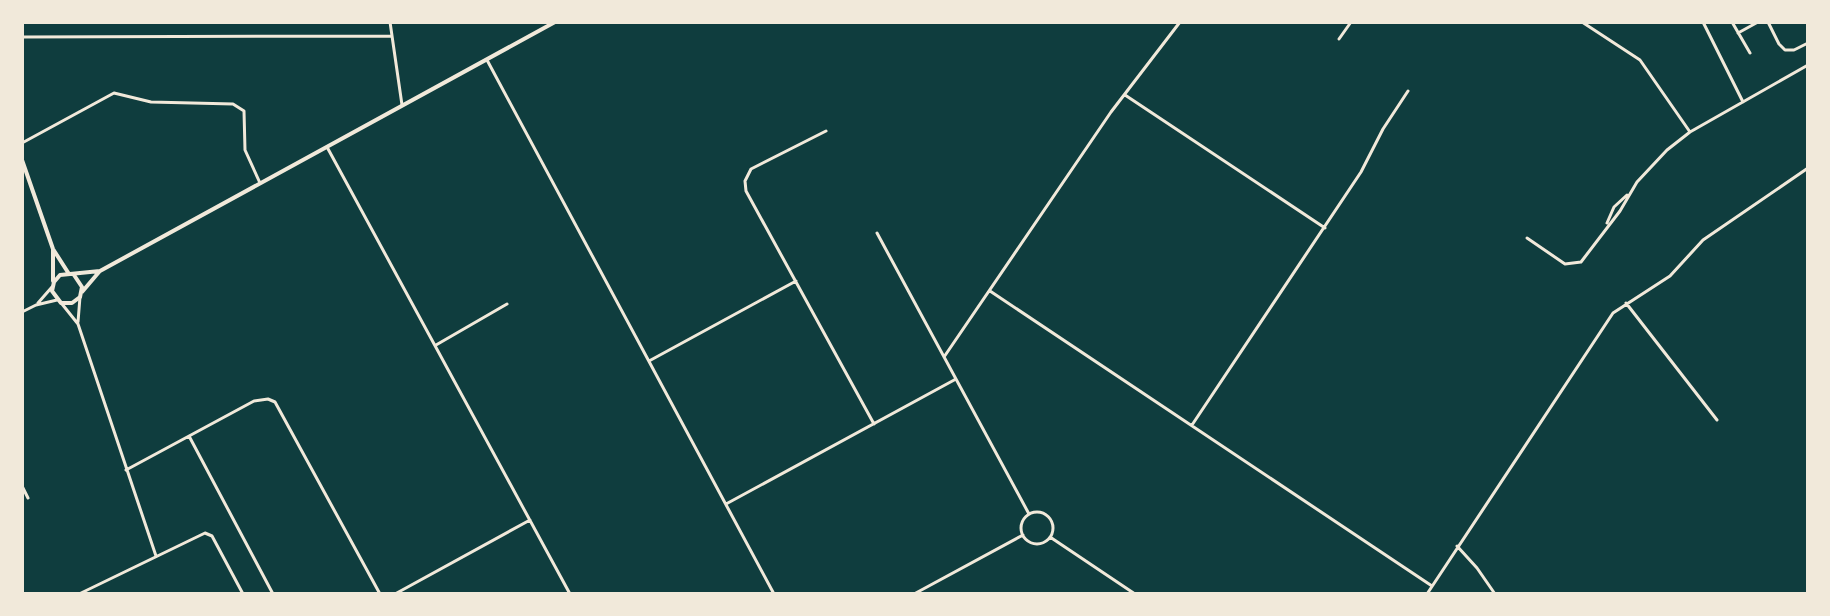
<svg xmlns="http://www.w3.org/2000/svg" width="1830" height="616" font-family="'Open Sans',sans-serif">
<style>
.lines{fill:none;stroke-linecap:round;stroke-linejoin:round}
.minor{stroke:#f1e9da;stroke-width:3}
.tertiary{stroke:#f1e9da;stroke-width:4}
</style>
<rect width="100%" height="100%" fill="#0f3d3e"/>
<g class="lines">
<!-- minor -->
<path class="minor" d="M390 22 402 105
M1582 22 1640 60 1690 132
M1703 22 1743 102
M1732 22 1750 53
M1768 22 1779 44 1785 50H1794L1808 43
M1738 33 1758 22
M22 37 392 36
M1339 39 1351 22
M487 60 774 594
M1125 95 1325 228
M826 131 751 169 745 181 746 191 874 424
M22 143 114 93 151 102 233 104 244 111 245 150 260 183
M327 147 570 594
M1607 223 1614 207 1627 195
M877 233 1029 514
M1527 238 1565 264 1581 262 1620 211 1637 182 1667 150 1690 132 1808 65
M990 291 1432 586
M38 303 52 287
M1626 303 1717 420
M62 304 78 324 156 556
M22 312 36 305 57 300
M78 322 80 297
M436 345 507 304
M944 357 1111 112 1180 22
M649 361 796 281
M1192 425 1361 172 1383 129 1408 91
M189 436 273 594
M126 470 254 401 268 399 275 402 380 594
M22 486 28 498
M726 504 956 379
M1021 528a16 16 0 1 1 32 0a16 16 0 1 1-32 0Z
M1050 537 1135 594
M1457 546 1477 568 1495 594
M79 594 205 533 212 536 243 594
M395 594 530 520
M914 594 1023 535
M1427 594 1613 313 1670 276 1703 240 1808 168"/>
<!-- tertiary -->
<path class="tertiary" d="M22 160 53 249 69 274
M53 250V281
M74 275 82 287 80 297 72 303H61L52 291 54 282 60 275 100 271 555 22
M82 292 99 272"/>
</g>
<!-- border -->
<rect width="1830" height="616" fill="none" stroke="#f1e9da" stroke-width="48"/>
</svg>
